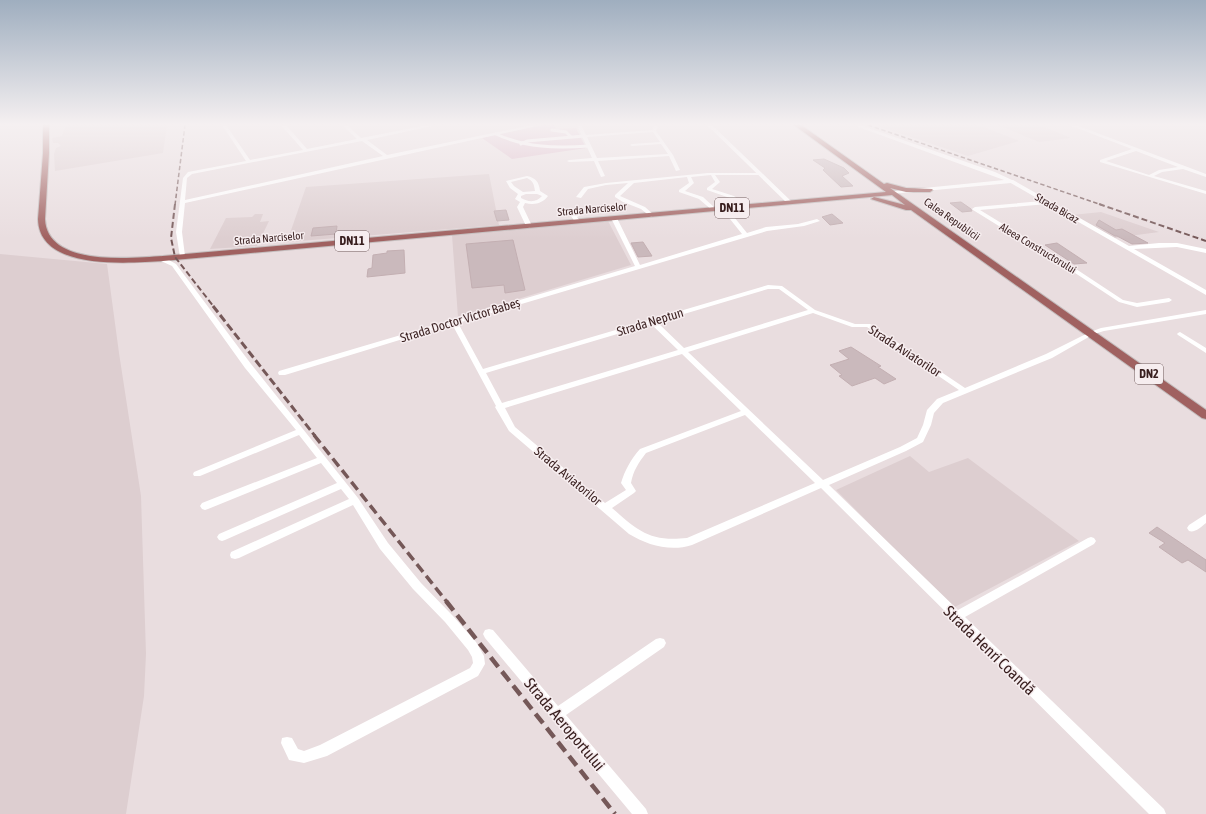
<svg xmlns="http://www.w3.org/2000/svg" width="1206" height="814" font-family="'Asap Condensed',sans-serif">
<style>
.built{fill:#ddced0}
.green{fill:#dbb4c6}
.building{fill:#cab9bc;stroke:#c3afb2}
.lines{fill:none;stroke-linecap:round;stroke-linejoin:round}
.primary-casing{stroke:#c3bcbc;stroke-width:2}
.pedestrian{stroke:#fff;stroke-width:3}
.minor{fill:#fff;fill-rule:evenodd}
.tertiary{fill:#fff;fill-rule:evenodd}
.primary{fill:#a06160;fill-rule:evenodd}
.rail-far4{stroke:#755858;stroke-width:1.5;stroke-dasharray:4.5 2.5;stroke-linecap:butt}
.rail-far3{stroke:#755858;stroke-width:2;stroke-dasharray:6 3;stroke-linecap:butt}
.rail-far2{stroke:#755858;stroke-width:3;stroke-dasharray:8 3.5;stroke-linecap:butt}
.rail-far1{stroke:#755858;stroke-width:3.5;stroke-dasharray:10 5;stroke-linecap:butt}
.rail{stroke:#755858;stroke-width:4.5;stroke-dasharray:12 6;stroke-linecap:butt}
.labels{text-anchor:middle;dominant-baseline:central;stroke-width:3;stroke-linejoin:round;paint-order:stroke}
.far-street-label{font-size:11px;fill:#381e1e;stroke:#f6edef}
.shield{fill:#f6edef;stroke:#715c5d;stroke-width:1}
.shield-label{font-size:12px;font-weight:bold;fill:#381e1e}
.street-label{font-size:13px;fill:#381e1e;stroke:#f6edef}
.near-street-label{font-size:16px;fill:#381e1e;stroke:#f6edef}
</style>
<rect width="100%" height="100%" fill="#e9dddf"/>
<!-- built -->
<path class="built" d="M66 125H167L163 153 55 171 54 154 56 148 61 146 58 143H53L52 138 62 136Z
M875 125H978L1019 141 968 156Z
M998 125H1039L1071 138 1039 142Z
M489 174 499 225 287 242 306 187Z
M1101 212 1159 232 1114 238 1072 215Z
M255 214H263L260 222 269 221 257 246 210 249 226 218 252 217Z
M608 221 631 265 458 317 452 235Z
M0 254 107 264 119 353 141 496 146 654 144 696 126 814H0Z
M910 456 929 472 968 458 1079 541 953 608 836 490Z"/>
<!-- green -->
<path class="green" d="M542 125H554L556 129 576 128 586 148 512 159 482 138Z"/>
<!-- building -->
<path class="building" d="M824 159 844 168 849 173 842 176 853 186 841 187 823 170 825 168 813 160Z
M961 202 971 209 972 211 962 212 950 203Z
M506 210 509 220 497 221 494 211Z
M832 214 843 223 830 225 822 217Z
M1099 220 1116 230 1122 229 1148 243 1132 244 1117 236H1115L1096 225Z
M337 226 336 234 311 236 313 228Z
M513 240 525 290 505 293 504 285 472 288 466 244Z
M643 242 652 256 638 257 631 243Z
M1057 243 1087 263 1074 264 1045 245Z
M404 250 405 273 367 277 368 269 372 268 373 255 387 253V251Z
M851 347 881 366 878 367 896 379 884 384 875 378 852 386 839 376 842 375 830 365 849 359 839 351Z
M1157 527 1206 560V572L1188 560 1182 563 1159 547 1165 543 1149 533Z"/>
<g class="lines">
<!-- primary casing -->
<g class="primary-casing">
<path id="primary" d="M43 125H49V153L45 219C47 267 130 258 163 256L886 192 794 125H801L884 184 887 183 906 188 932 189 933 190 930 192H906L890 188 1206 410V419L1202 418 911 210H906L871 199 874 197 905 205 892 195 163 261C128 263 39 271 38 219L43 153Z"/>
</g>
<!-- pedestrian -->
<path class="pedestrian" d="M552 130 566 132 571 137
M496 134C526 148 556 148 589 146
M521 144 527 141 584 136"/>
<!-- minor -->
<path class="minor" d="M222 125H226L250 160 303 150 281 125H286L307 149 357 139 342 125H347L361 138 427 125H437L367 140 387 155 532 125H541L185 203 182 232 185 256 182 258 180 257 176 232 183 178 188 172 246 161ZM362 141 383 156 185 200 187 178 192 174Z
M577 125H581L586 135 652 130 654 125H658L656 131 673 155 680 170 676 171 669 156 598 161 605 176 601 177 594 161 569 162 567 161 569 160 592 158ZM653 132 660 142 632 144 630 145 632 146 661 144 668 154 597 158 587 137Z
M1069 125H1076L1206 174V177L1183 169 1162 172 1154 176 1206 191V194L1100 162V160L1132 149ZM1136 151 1178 167 1159 170 1149 175 1106 161Z
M708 173H760L762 174 760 175H715L720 182 712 189 734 196 745 206V208L743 209 730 198 707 190V188L715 182 711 175 691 177 694 183 685 191 703 197 715 208 716 209 713 211 699 199 679 192V190L689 183 687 177 634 183 620 196 645 207 654 215 651 217 641 209 623 202 615 197V195L628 183 606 185 588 189 581 198 576 197 584 187 606 183Z
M527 176C536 178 539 182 540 191L548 196C542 204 534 205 525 203L523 207 532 226 529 228 526 226 517 207 520 202 515 199 518 194 510 188 506 181ZM527 178C533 181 534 184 535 191L523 192 514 186 511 182ZM526 194H537L542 196C536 203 528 202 521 198V196Z
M1009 180H1013L1129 246 1159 243H1177L1206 249V253L1177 247 1134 249 1206 290V295L1047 204 980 210 1073 267 1123 300 1137 303 1169 298 1172 300 1169 302 1137 307 1119 302 1069 269 973 210 972 209 975 207 1042 201 1009 182Z
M722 207H726L747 233 766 227 798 224 817 219 820 221 804 226 767 231 458 323 483 369 768 285 782 286 815 310 855 324H870L965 388 1046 354 1090 332 1101 328 1206 310V314L1104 331 1094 334 1052 358 943 403 934 413 931 425 923 442 906 451 829 485 958 610 1088 538 1091 537 1094 538 1096 541 1094 544 965 617 1164 809 1166 814H1149L821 488 692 545C670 552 647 545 629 534L509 431 495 407 496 406 452 324 285 375H279L278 373 279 371 635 266 611 218 612 217 617 218 640 265 742 234 722 209ZM768 289H779L808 310 684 348 657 322ZM813 313 852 327H867L959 390 937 399 927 410 923 425 917 438 900 447 823 480 688 352ZM651 324 678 350 502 403 486 373ZM682 354 741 411 640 449C631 459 625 470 621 483L626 490 605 503 515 427 505 408ZM745 415 815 483 687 538C650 542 638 531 612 508L634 493 636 491 631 483C633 471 639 462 646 453Z
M582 211 587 212 577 217 580 221 575 222 571 216Z
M162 256 176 264 251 364 358 498 388 543 421 583 453 616 476 642 484 656 485 664 478 676 327 756 304 763 289 760 281 743 282 738 287 737 292 738 298 749 304 751 320 745 470 668 473 663 472 657 468 650 445 622 413 589 380 549 353 505 239 558 235 559 231 558 230 555 231 552 349 499 341 489 225 540 222 541 219 540 217 537 219 534 337 483 321 463 208 509 205 510 202 509 200 506 202 503 317 458 299 435 200 476H194L193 474 194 472 296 430 245 368 172 266 161 261 159 258Z
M1180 332 1206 348V353L1178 335 1177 334 1178 333Z
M1206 514V523C1201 527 1195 533 1189 531L1187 528 1189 525Z
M489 629 493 630 558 706 656 639 660 638 664 639 666 643 664 647 566 715 646 809 648 814H632L485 638 483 634 485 630Z"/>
<!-- tertiary -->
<path class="tertiary" d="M707 125H712L791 201V203H787Z
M853 125H860L995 172 1014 181 1011 183 892 194V192L894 191 1004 180Z"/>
<!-- primary -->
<use href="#primary" class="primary"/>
<!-- rail-far4 -->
<path class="rail-far4" d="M868 125 1102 205
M175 205 185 125"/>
<!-- rail-far3 -->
<path class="rail-far3" d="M175 204 171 238 175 257 214 307
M1099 204 1206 241"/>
<!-- rail-far2 -->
<path class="rail-far2" d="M213 306 315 436"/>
<!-- rail-far1 -->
<path class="rail-far1" d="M314 435 447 602"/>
<!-- rail -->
<path class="rail" d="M446 601 615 814"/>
</g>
<!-- sky -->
<linearGradient id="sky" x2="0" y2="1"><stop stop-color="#9faebf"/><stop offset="0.52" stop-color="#f5f0f1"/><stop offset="1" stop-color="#f5f0f1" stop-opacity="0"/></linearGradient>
<rect width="1206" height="239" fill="url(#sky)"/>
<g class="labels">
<!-- far-street labels -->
<g class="far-street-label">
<text transform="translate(1057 208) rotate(30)">Strada Bicaz</text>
<text transform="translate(592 209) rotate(-5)">Strada Narciselor</text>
<text transform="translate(952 219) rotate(35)">Calea Republicii</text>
<text transform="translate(269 238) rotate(-5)">Strada Narciselor</text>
<text transform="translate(1038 248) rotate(31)">Aleea Constructorului</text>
</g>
<!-- shield labels -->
<g class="shield">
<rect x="715" y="198" width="34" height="20" rx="3"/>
<rect x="335" y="231" width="34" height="20" rx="3"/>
<rect x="1135" y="364" width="28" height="20" rx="3"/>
</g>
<g class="shield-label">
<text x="732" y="208">DN11</text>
<text x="352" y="241">DN11</text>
<text x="1149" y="374">DN2</text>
</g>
<!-- street labels -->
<g class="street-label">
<text transform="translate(460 320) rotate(-17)">Strada Doctor Victor Babeș</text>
<text transform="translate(650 322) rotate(-17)">Strada Neptun</text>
<text transform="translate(905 351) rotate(33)">Strada Aviatorilor</text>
<text transform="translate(568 476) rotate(40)">Strada Aviatorilor</text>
</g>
<!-- near-street labels -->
<g class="near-street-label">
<text transform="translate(990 650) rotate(44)">Strada Henri Coandă</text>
<text transform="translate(565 724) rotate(50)">Strada Aeroportului</text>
</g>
</g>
</svg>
